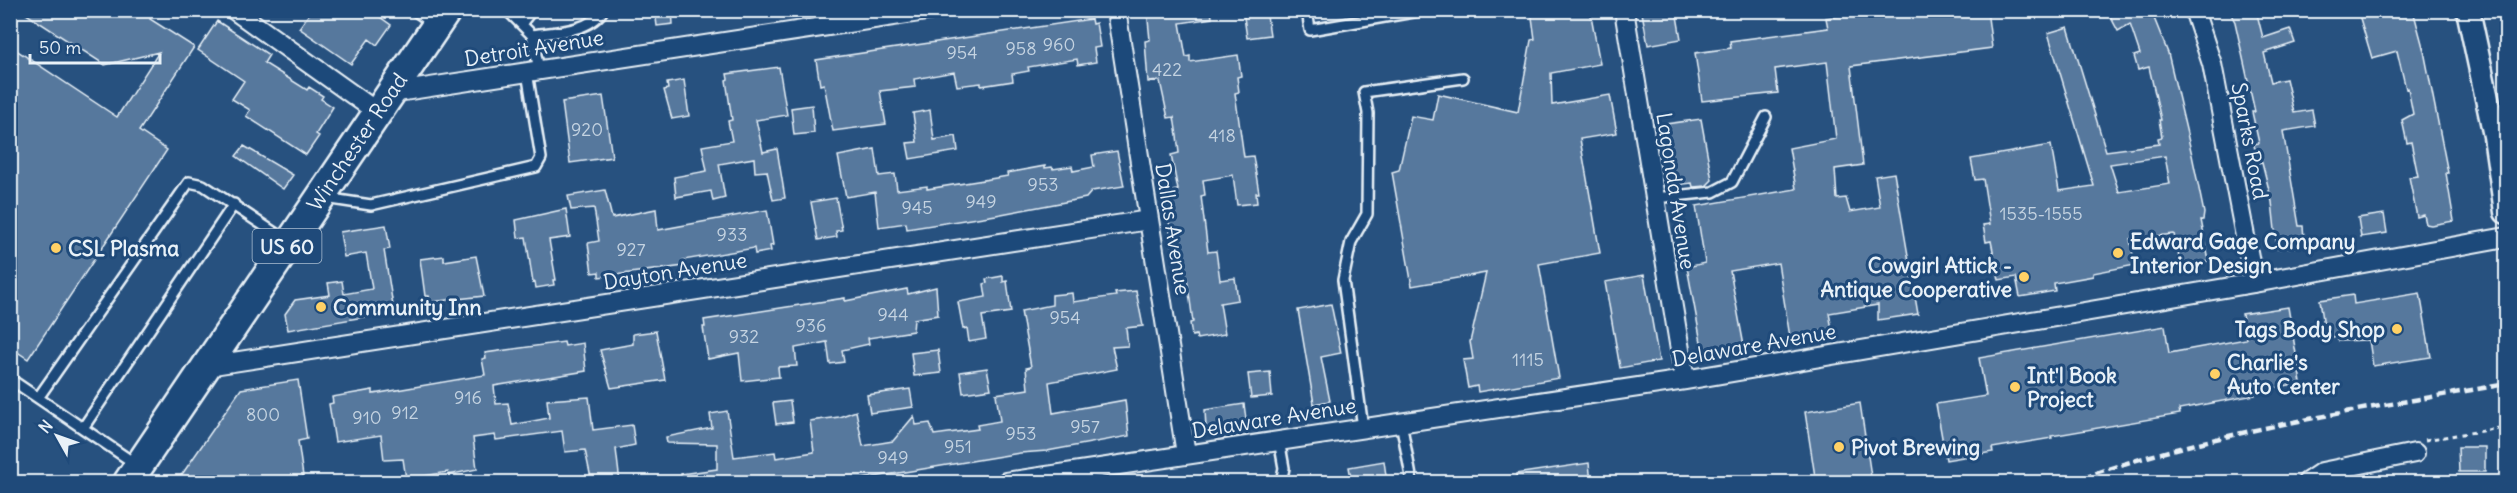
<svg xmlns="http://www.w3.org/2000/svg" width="2517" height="493" font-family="Delius,sans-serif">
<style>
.building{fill:#57789d;stroke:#e8f1f8;stroke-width:1.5;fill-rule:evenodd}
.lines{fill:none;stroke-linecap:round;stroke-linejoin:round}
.service-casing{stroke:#e8f1f8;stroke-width:14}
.minor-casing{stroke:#e8f1f8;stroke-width:22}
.tertiary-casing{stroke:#e8f1f8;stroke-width:27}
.primary-casing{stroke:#e8f1f8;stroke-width:33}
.path{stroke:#e8f1f8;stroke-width:3;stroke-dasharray:4.5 4.5;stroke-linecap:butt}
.service{stroke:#1f4a7a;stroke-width:9}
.minor{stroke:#1f4a7a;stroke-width:18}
.tertiary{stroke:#1f4a7a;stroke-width:22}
.primary{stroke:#1f4a7a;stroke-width:28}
.rail{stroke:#e8f1f8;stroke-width:4.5;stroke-dasharray:9 4.5;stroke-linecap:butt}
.poi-dot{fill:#ffd166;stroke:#1f4a7a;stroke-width:2}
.labels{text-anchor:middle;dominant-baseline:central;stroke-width:6;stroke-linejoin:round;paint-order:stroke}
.number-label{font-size:18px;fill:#c4d3e1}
.shield{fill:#1f4a7a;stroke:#acbfd2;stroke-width:1.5}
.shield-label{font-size:20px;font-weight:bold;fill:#e8f1f8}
.street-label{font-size:21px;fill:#e8f1f8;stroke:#1f4a7a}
.poi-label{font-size:21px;font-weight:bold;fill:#e8f1f8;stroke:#1f4a7a;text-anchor:start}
</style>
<rect width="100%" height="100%" fill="#27517f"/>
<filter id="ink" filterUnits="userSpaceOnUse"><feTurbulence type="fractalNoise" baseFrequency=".0167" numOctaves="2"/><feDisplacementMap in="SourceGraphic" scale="12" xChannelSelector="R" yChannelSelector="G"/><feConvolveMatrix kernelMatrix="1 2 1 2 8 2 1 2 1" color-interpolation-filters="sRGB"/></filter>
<g filter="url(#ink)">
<!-- building -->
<path class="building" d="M20 10H155L150 19 194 47 139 131 167 150 28 359 10 347V46L117 117 159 52 105 65Z
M312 10H370L391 25 377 45 369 39 351 64 299 28Z
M655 10H672L673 24 657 26Z
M1147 10H1211L1212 18 1180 23 1186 57 1190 56V62L1238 55 1241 76 1237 77 1239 92 1235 93 1244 157 1253 156 1259 193H1256L1257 203 1237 205 1233 175 1203 180 1205 195 1201 196 1208 252 1216 251 1220 280 1235 278 1238 300 1220 303 1225 334 1197 339 1196 335 1192 336 1190 323 1193 322 1187 278 1180 279 1176 244 1172 245 1170 230 1167 198H1173L1171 191 1178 190 1171 155 1179 153 1177 136 1174 117 1168 118 1160 81 1148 82 1145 41 1150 40Z
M1243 10H1266L1270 35 1247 38Z
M1531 10H1590L1600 64 1551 73 1552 105 1610 95 1617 133 1580 139 1600 253 1539 264 1559 378 1478 392 1477 386 1468 388 1463 360 1473 359 1470 342 1486 273 1412 286 1392 172 1399 170 1411 116 1433 120 1438 94 1518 112 1531 40 1535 39Z
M1655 10H1676L1681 39 1648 45 1642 13Z
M1886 10H1987L1992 48 1851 66 1863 165 1835 169 1837 199 1846 198 1850 212 1880 207 1875 176 1894 173 1918 314 1878 320V305L1829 313 1832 329 1790 337 1778 263 1730 271 1744 346 1703 353 1687 267 1705 263 1696 206 1796 189 1789 148 1836 139 1827 62 1775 69 1778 93 1702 101 1695 53 1731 48 1730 41 1828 28 1826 18Z
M2107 10H2157L2152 13 2168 53 2192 155 2204 213 2203 220H2201L2209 261 2181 267 2174 234 2130 239 2135 265 2093 273V276L2054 283 2055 291 2020 297 2016 277 1999 280 1991 241 1986 242 1983 225 1990 224 1983 179 1975 180 1971 159 2051 145 2059 191 2094 186 2048 33 2068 27 2106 151 2159 144 2158 138 2162 137 2159 120H2161L2149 67 2138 70 2134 56 2140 54 2130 24 2118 31ZM2165 156 2170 184 2119 192 2110 164Z
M2229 10H2256L2263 38 2290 29 2295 43 2264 53 2271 82 2286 79 2294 113 2312 110 2315 126 2283 131 2299 226H2303L2304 239 2296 241 2295 247 2277 249 2272 202 2262 162 2257 163 2254 144 2259 143 2252 112H2255L2235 22Z
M2393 10H2413L2424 51 2448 173H2446L2454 221 2431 225 2426 224 2424 215 2417 217 2409 177 2418 176 2411 142 2407 143 2402 120 2413 114 2408 88 2406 89 2397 51 2372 58 2359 15 2372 11 2374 16Z
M1091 19 1092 24 1096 23 1100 47 1094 48 1096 62 1078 65 1077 59 1028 67 1029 71 1012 74 1013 81 981 86V83L957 86 954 72 914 79 915 87 880 91 886 124 833 131 824 84 820 85 816 60Z
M217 21 269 55 264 63 307 90 309 87 323 96 321 99 333 107 316 134 319 136 306 155 246 116 250 110 232 99 244 81 198 50Z
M779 67 787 115 756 120 763 152 777 149 785 198 773 200 767 171 755 172 754 158 719 164 725 198 713 201 711 191 676 197 674 177 707 171 702 146 732 141 728 121 732 120 726 80 728 79 727 74Z
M684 80 689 116 672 119 664 90 668 89 667 83Z
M603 96 612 157 570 163 562 102Z
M812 105 814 133 794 135 791 108Z
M930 110 934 140 956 136 958 151 910 159 907 143 917 142 913 113Z
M1701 119 1712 180 1706 186 1693 187 1692 183 1676 185 1666 124Z
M244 146 293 175 283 189 236 156Z
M875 149 879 176 895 174 897 190 927 186V189L996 178 1008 176 1007 173 1045 166V168L1052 167 1053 169 1072 166 1073 171 1094 167 1092 155 1117 151 1124 186 1092 191 1086 198 996 215 907 229 906 223 879 227 875 192 846 197 838 156Z
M605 190 612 218 656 209 658 230 767 210 773 245 770 246 771 251 755 254 754 248 683 260 684 266 599 277V272L592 273 588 243 599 241 594 208 571 210 568 196Z
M836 198 842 230 836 231 837 237 818 240 811 202Z
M566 209 570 237 549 240 556 280H553L554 285 536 288 535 282 533 283 526 237 518 238 516 220Z
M2384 214 2387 233 2361 237 2358 218Z
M386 225 390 249 384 250 394 312 288 330 285 314 295 300 330 295 328 283 342 281 344 294 372 289 366 253 344 257 340 232Z
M444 256V261L476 256 484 296 430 302 429 296H425L420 259Z
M1644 275 1659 361 1620 368 1605 282Z
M1003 276V282L1007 281 1011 312 982 316 986 339 969 342 967 328 963 329 958 302 986 297 984 284 987 283 986 279Z
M936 287 938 315 914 319 913 331 868 338 869 344 842 350 844 362 830 364 827 342 795 348 797 366 778 367 779 377 742 381 739 353 708 359 703 327H705L704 320 845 298V301L907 289 908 294Z
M1136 291 1143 326 1126 328 1128 346 1112 347 1117 369 1049 382 1053 413 1125 400 1129 436 1047 451 1020 453 838 483H682L681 474 717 469V444L667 443 666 437 712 428 710 414 727 411 734 457 775 452 776 458 814 452 810 421 839 417 856 411 863 446 893 441 914 416 916 425 930 423 934 435 978 429 977 425 1000 421 996 394 1028 389 1026 368 1031 367 1021 311 1052 305V295L1072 293 1073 302 1116 296 1115 293Z
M2420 293 2431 357 2373 366 2369 340 2339 341 2336 336 2326 339 2320 300 2353 295 2354 304Z
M1331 304 1341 353 1321 357 1330 401 1314 404 1298 310Z
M2288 307 2301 383 2254 391 2255 395 2179 409 2180 414 2051 436 2052 438 1992 448 1993 452 1946 460 1936 404 1986 396 1979 358 2165 326 2169 353 2246 339 2242 314Z
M656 331 665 380 611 388 600 350 633 344V334Z
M564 342 565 346 583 343 586 371 494 386 496 404 508 403 512 425 549 418 547 400 589 397 593 430 632 425 635 445 616 449 620 483H592L585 450 565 452 562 431 496 440 495 435 473 438 477 469 449 475 448 472 406 479 403 459 384 460 381 435 335 442 329 404 333 403 332 397 373 390V394L485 375 482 359 486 358 485 353Z
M938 350 941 373 914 376 911 353Z
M987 368 991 389 963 393 960 372Z
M1270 372 1272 396 1251 398 1248 374Z
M298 380 307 439 298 441 304 483H176L241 389Z
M910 389 913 407 870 413 867 395Z
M790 401 793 422 776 424 773 403Z
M1860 403 1872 483H1816L1805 412Z
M1244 404 1247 427 1211 432 1210 429H1206L1205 410Z
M2458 447H2485V472H2459Z
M1384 461 1387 483H1352L1349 467Z
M1589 463 1591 483H1516V474Z"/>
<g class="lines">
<!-- service casing -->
<g class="service-casing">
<path id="service" d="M414 10 434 24
M507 10 532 35 539 70
M1307 10 1310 30 1425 10
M521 24 532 10
M532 35C555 32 590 32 603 10
M325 198 371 205 536 167 541 158 527 72
M1655 198 1713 192 1732 182 1766 117
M10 379 137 465
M38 398 189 182 203 185 287 241
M1401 422 1412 482
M83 428 234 204
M1363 428 1343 280 1351 242 1367 214 1368 113 1364 92 1463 78
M1279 440 1284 468 1281 482"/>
</g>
<!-- minor casing -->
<g class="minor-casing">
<path id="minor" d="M234 10 377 112
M1116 10 1186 454
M1624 10 1685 380
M2194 10 2212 64 2254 283
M391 93 933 10
M207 366 1149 220
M1006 482 1685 380 2254 283 2506 237
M2307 482 2322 472 2415 453"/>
</g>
<!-- tertiary casing -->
<g class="tertiary-casing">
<path id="tertiary" d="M2468 10 2495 136 2506 212"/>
</g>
<!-- primary casing -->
<g class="primary-casing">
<path id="primary" d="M128 482 447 10"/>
</g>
<!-- path -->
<path class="path" d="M2425 440 2506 427"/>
<!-- service -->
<use href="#service" class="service"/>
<!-- minor -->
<use href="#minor" class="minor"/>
<!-- tertiary -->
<use href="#tertiary" class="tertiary"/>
<!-- primary -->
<use href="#primary" class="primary"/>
<!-- rail -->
<path class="rail" d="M2070 482C2210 431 2360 410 2506 384"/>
</g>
</g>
<!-- markers -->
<g class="poi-dot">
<circle cx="56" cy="248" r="6"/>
<circle cx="2118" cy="253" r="6"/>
<circle cx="2024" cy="277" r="6"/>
<circle cx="321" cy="307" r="6"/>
<circle cx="2397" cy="329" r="6"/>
<circle cx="2215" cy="374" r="6"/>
<circle cx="2015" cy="387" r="6"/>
<circle cx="1839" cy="447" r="6"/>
</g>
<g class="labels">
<!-- number labels -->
<g class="number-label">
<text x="1059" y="44">960</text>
<text x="1021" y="48">958</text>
<text x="962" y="52">954</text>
<text x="1167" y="69">422</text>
<text x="587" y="129">920</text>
<text x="1222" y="135">418</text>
<text x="1043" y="184">953</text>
<text x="981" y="201">949</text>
<text x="917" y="207">945</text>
<text x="2041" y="213">1535-1555</text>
<text x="732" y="234">933</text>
<text x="631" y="249">927</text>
<text x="893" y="314">944</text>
<text x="1065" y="317">954</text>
<text x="811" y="325">936</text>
<text x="744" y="336">932</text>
<text x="1528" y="359">1115</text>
<text x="468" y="397">916</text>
<text x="405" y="412">912</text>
<text x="263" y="414">800</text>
<text x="367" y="417">910</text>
<text x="1085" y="426">957</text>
<text x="1021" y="433">953</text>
<text x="958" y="446">951</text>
<text x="893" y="457">949</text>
</g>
<!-- shield labels -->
<rect class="shield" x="252.5" y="229" width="69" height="34" rx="4.5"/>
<g class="shield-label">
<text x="287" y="246">US 60</text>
</g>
<!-- street labels -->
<g class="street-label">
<text transform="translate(534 48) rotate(-9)">Detroit Avenue</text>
<text transform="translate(2250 141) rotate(79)">Sparks Road</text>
<text transform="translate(357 142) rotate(-56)">Winchester Road</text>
<text transform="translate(1676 191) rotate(81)">Lagonda Avenue</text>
<text transform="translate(1173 229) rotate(81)">Dallas Avenue</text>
<text transform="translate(675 271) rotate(-9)">Dayton Avenue</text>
<text transform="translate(1754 345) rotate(-10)">Delaware Avenue</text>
<text transform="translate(1274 418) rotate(-9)">Delaware Avenue</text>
</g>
<!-- poi labels -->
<g class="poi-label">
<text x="2130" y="241">Edward Gage Company<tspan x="2130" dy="24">Interior Design</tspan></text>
<text x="68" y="248">CSL Plasma</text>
<text x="2012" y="265" text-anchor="end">Cowgirl Attick -<tspan x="2012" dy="24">Antique Cooperative</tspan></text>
<text x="333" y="307">Community Inn</text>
<text x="2385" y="329" text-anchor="end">Tags Body Shop</text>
<text x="2227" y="362">Charlie's<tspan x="2227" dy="24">Auto Center</tspan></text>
<text x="2027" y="375">Int'l Book<tspan x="2027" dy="24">Project</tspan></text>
<text x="1851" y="447">Pivot Brewing</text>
</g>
</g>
<!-- margin -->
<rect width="2517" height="493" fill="none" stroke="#1f4a7a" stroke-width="36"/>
<rect x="18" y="18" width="2481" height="457" fill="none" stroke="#e8f1f8" stroke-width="2" filter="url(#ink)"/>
<!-- north arrow -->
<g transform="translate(57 436) rotate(310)" stroke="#1f4a7a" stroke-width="4.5" paint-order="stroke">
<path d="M0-4.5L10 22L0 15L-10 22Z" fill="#e8f1f8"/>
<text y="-9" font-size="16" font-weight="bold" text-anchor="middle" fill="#e8f1f8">N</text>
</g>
<!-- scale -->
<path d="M30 54v9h130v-9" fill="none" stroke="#e8f1f8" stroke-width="3"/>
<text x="39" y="54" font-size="18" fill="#e8f1f8" stroke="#1f4a7a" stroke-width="4.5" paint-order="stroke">50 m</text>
</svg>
